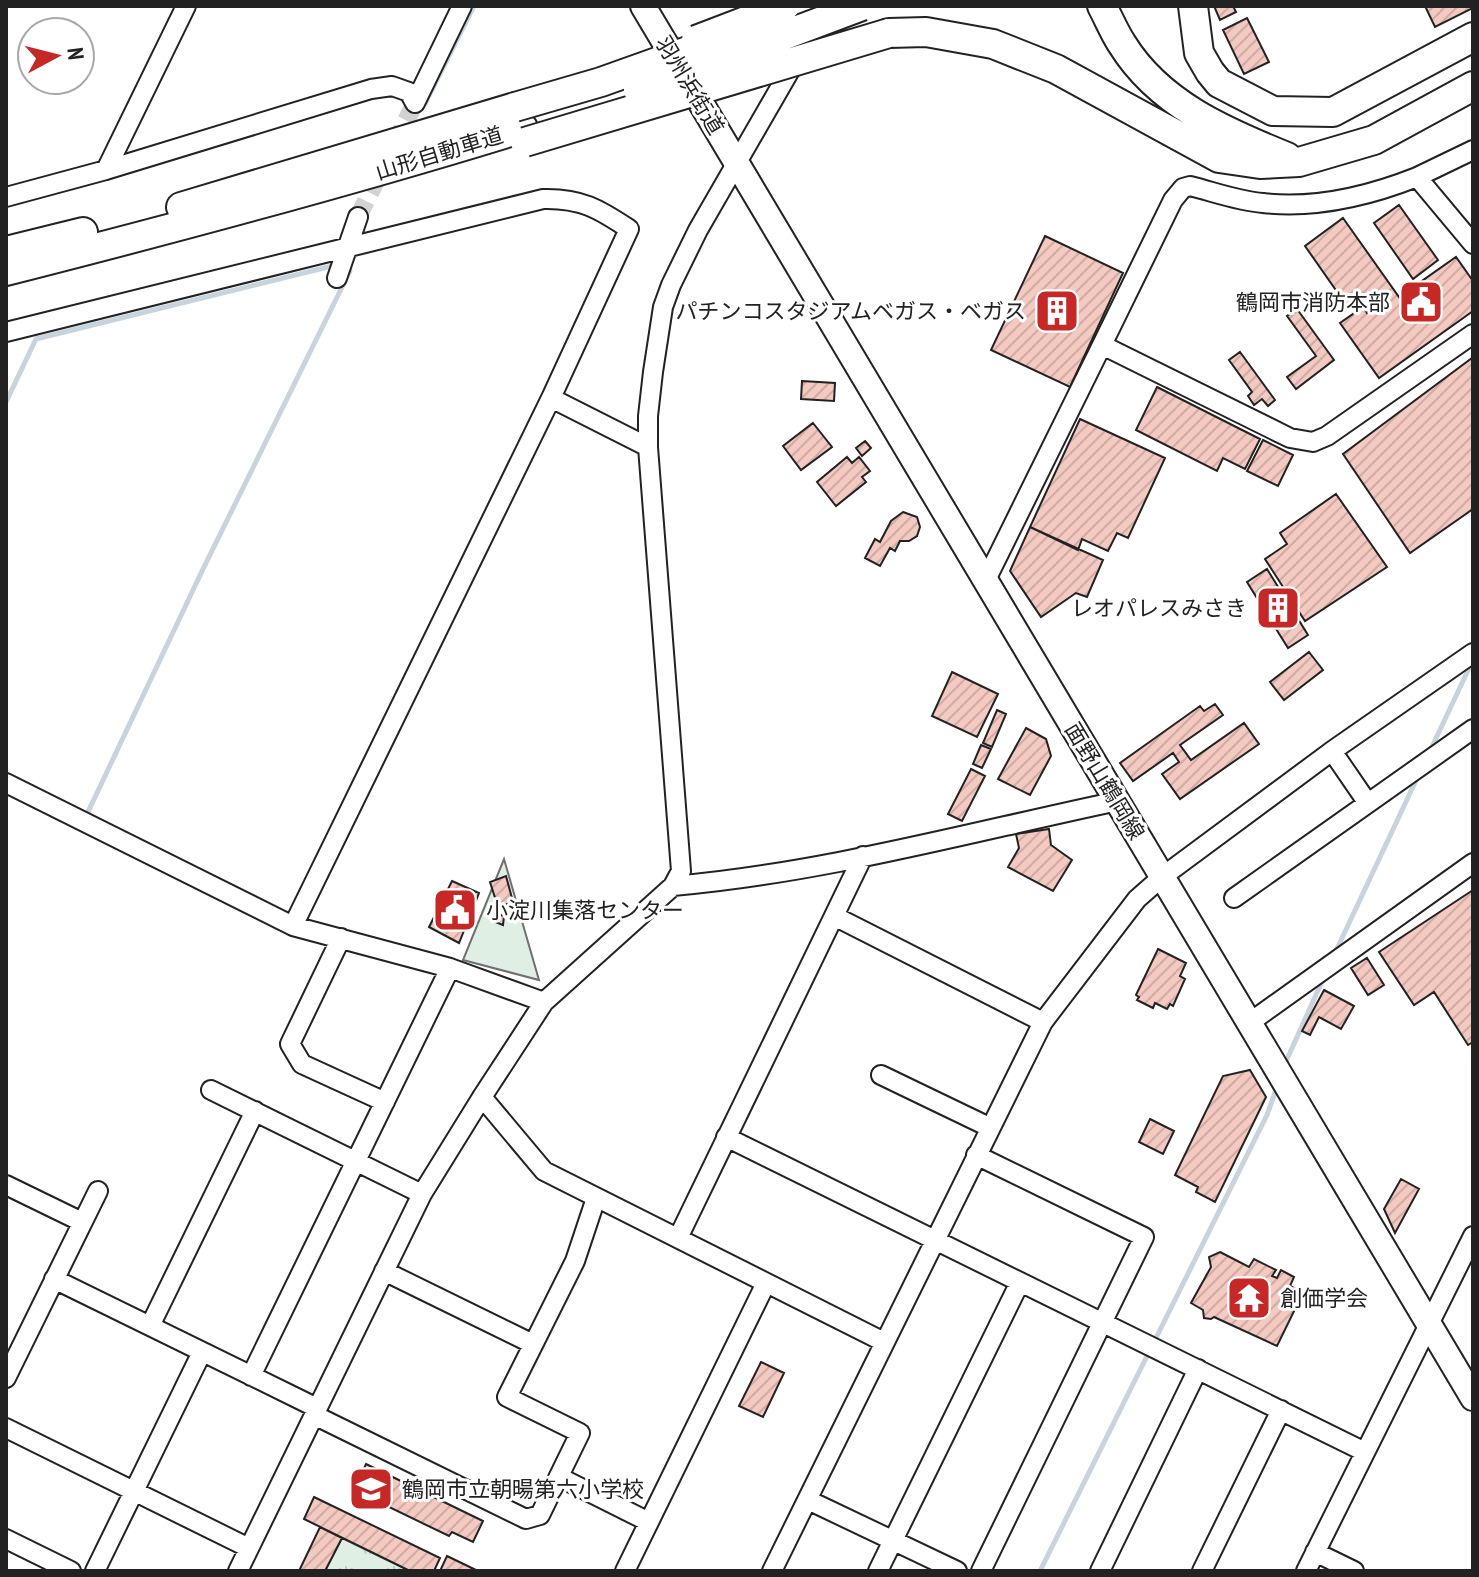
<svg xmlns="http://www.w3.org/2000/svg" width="1479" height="1577" font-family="'PT Sans Narrow','Noto Sans JP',sans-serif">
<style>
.grass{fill:url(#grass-tufts);stroke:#6f6f6f;stroke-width:2}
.park{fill:#e0efe3;stroke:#6f6f6f;stroke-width:2}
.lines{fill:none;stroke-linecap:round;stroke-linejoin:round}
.stream{stroke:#c7d3dd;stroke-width:5}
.building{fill:url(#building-hatch);stroke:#222;stroke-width:2}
.minor-tunnel{stroke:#d3d3d3;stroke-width:18;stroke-dasharray:18 9;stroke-linecap:butt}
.minor-casing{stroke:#222;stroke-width:22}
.major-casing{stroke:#222;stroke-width:28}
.highway-casing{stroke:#222;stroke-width:32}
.minor{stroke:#fff;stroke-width:18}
.major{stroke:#fff;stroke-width:24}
.highway{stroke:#fff;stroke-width:28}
.highway-bridge-casing{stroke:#222;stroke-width:32;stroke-linecap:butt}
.highway-bridge{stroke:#fff;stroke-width:28}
.labels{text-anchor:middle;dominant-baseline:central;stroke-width:6;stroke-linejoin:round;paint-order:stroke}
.street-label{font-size:22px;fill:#222;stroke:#fff}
.poi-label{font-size:22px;fill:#222;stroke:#fff;text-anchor:end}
</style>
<defs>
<pattern id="grass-tufts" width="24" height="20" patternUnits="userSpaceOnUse" patternTransform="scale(2)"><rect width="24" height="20" fill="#e0efe3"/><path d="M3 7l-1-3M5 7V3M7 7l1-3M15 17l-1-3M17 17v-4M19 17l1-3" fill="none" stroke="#c0cdc2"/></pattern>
<pattern id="building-hatch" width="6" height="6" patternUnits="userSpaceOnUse" patternTransform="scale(2)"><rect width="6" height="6" fill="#f3c9c0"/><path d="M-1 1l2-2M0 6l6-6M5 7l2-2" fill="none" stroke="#d0aca5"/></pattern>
</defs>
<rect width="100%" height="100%" fill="#fff"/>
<!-- grass -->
<path class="grass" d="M342 1538 410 1571H325Z"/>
<!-- park -->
<path class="park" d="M504 859 539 980 463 960Z"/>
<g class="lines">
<!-- stream -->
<path class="stream" d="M425 104 474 6
M6 402 36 339 336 265
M1430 751 1472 662
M87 814 203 569 350 271 349 263
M1335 953 1419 774
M1284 1066 1324 977
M1040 1571 1267 1115 1277 1087"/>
</g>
<!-- building -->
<path class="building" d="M1214 6H1233L1236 12 1220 20Z
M1425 6H1473V8L1435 27Z
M1247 18 1269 62 1244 74 1223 30Z
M1399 205 1438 260 1413 279 1374 223Z
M1343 218 1399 297 1456 257 1473 281V311L1379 378 1340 323 1363 307 1367 313 1373 308 1363 294 1347 306 1305 246Z
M1045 236 1123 273 1070 387 991 350Z
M1297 309 1334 360 1296 389 1287 377 1316 356 1287 316Z
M1240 352 1275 400 1268 406 1262 399 1254 405 1248 396 1252 392 1229 360Z
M1472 358 1473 509 1410 553 1343 454Z
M802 381 835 383 834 401 801 399Z
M1157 387 1260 439 1245 469 1223 458 1217 471 1136 430Z
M1080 419 1165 458 1128 538 1117 533 1108 551 1082 539 1078 550 1030 527Z
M813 423 832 447 801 470 783 446Z
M1263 440 1293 455 1278 486 1247 471Z
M865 441 871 448 862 456 856 448Z
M847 457 852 463 859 457 870 471 862 477 866 482 836 506 817 482Z
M1336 494 1387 567 1305 621 1265 559 1287 544 1280 533Z
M903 512 917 517 920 527 917 536 909 541H900L895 551 890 548 880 566 865 558 875 539 880 542 891 521Z
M1030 527 1103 560 1087 597 1076 593 1041 617 1010 571Z
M1267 569 1308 635 1288 648 1247 582Z
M1309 652 1323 670 1284 700 1270 682Z
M952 672 998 694 977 737 932 716Z
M1215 704 1223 715 1180 745 1191 760 1244 723 1259 744 1180 799 1162 774 1179 762 1173 753 1133 781 1120 763 1200 706 1204 711Z
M997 710 1006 714 992 747 983 743Z
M1026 728 1046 739 1051 756 1030 795 998 779Z
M981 745 991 749 982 768 973 764Z
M971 769 985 776 962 821 948 814Z
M1049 829 1051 845 1072 860 1053 891 1008 867 1019 848 1016 834Z
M506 876 513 902 498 907 490 882Z
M452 881 479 893 459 943 429 927Z
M1473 890V1042L1468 1045 1434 992 1414 1005 1379 952Z
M497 914 504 916 503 925 495 922Z
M1158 949 1186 963 1180 976 1185 979 1173 1006 1170 1004 1167 1009 1155 1003 1153 1008 1137 1000 1139 997 1136 995Z
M1367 958 1384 985 1368 995 1351 968Z
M1324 990 1354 1006 1341 1029 1319 1017 1310 1035 1302 1031Z
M1250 1070 1266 1097 1215 1202 1196 1192 1198 1187 1175 1175 1223 1076Z
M1150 1119 1174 1131 1163 1154 1139 1142Z
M1401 1179 1419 1189 1395 1233 1384 1209Z
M1220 1252 1249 1267 1254 1259 1276 1270 1272 1276 1277 1278 1281 1270 1294 1277 1290 1286 1302 1292 1303 1297 1297 1305 1277 1346 1214 1317 1211 1319 1204 1318 1203 1310 1191 1303 1211 1267 1209 1257Z
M761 1362 784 1373 763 1417 739 1406Z
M366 1464 483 1521 473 1542 452 1532 449 1536 354 1490Z
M314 1497 440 1558 434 1571H410L304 1519Z
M320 1527 342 1538 325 1571H299Z
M447 1556 478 1571H440Z"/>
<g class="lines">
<!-- minor-tunnel -->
<path class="minor-tunnel" d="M358 217 415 103"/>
<!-- minor casing -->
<g class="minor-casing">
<path id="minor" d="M415 103 462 6
M1473 150 1417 177 1473 244
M106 170 186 6
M1417 177C1369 196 1316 209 1263 203 1238 201 1214 192 1190 186L1183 188 1173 200 1102 345 1290 438 1313 442 1327 436 1473 334
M6 197 106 170 371 89 392 86 409 92 415 103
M337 278 358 217
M6 332 543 199C581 198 599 209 629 229L551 398 648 447
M985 582 1102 345
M1332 751 1367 802
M6 783 293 926 450 968 544 1002
M673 886C823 873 971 832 1118 801
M1234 898 1473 729
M834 916 1043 1022
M293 926 551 398
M341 938 290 1044 302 1064 385 1102
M1249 1023 1473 863
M881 1075 989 1127
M211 1090 422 1194
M482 1097 544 1171 884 1342
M726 1137 1365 1452
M976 1155 1144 1237 981 1571
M6 1185 82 1222
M678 1238 863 856
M384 1271 533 1344
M54 1279 317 1408
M150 1326 255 1111
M251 1376 450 968
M6 1378 98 1191
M314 1415 526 1519 540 1515 580 1433 507 1397 575 1261 596 1198
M6 1428 249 1548
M559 1477 649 1522
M808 1500 957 1571
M6 1539 71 1571
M1315 1552 1354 1571
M95 1571 202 1352
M238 1571 422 1194 482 1097 544 1002 673 886 681 871 648 447V416L653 372 663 307 671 285 698 230 796 60
M625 1571 766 1283
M772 1571 1043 1022 1137 899 1162 877 1332 751 1473 653
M878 1571 1020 1282
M1100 1571 1198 1369
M1202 1571 1281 1410
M1306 1571 1473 1236"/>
</g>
<!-- major casing -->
<g class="major-casing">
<path id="major" d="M643 6 1473 1398"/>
</g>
<!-- highway casing -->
<g class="highway-casing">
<path id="highway" d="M1102 6C1109 19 1114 32 1122 44 1159 104 1225 132 1287 157
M1193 6 1199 53 1210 72 1219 83 1273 111 1333 112 1473 37
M889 33 926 32 993 44 1056 69 1219 158 1260 164 1299 162 1374 140 1473 86
M181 207 515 107
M6 251 83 232
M6 271C179 227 352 181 523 128"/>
</g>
<!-- minor -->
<use href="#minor" class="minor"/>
<!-- major -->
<use href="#major" class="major"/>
<!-- highway -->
<use href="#highway" class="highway"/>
<!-- highway-bridge casing -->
<g class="highway-bridge-casing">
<path id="highway-bridge" d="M696 40 785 6
M638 90 862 6
M515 107 601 82 716 41
M525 142 889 33"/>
</g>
<!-- highway-bridge -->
<use href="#highway-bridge" class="highway-bridge"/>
</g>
<!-- icons -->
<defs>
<g id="civic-square" transform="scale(2.3)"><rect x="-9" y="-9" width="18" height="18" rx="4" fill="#c62828" stroke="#fff"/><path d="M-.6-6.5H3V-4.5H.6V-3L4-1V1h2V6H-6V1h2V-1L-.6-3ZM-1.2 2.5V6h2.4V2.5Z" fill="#fff"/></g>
<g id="building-square" transform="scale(2.3)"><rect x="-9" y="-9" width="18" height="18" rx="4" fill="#c62828" stroke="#fff"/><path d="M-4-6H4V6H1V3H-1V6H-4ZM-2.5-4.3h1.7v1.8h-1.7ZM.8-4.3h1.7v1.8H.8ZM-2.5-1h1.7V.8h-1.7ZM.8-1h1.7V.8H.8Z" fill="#fff"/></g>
<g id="temple-square" transform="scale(2.3)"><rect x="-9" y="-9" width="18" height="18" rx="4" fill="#c62828" stroke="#fff"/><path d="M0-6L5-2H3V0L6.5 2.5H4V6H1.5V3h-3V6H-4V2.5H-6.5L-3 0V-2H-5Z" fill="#fff"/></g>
<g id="school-square" transform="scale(2.3)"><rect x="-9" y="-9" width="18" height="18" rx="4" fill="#c62828" stroke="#fff"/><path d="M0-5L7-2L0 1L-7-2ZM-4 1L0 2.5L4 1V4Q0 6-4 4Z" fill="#fff"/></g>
</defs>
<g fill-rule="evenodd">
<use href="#civic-square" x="1421" y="302"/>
<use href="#building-square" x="1057" y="311"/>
<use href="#building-square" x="1278" y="608"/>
<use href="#civic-square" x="455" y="910"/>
<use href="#temple-square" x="1249" y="1298"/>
<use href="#school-square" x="371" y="1489"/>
</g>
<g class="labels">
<!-- street labels -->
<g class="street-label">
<text transform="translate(690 85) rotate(59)">羽州浜街道</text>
<text transform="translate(439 153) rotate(-17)">山形自動車道</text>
<text transform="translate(1105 781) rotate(59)">面野山鶴岡線</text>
</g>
<!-- poi labels -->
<g class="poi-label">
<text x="1390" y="302">鶴岡市消防本部</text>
<text x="1026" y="311">パチンコスタジアムベガス・ベガス</text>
<text x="1247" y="608">レオパレスみさき</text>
<text x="486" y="910" text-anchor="start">小淀川集落センター</text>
<text x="1280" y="1298" text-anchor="start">創価学会</text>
<text x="402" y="1489" text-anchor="start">鶴岡市立朝暘第六小学校</text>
</g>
</g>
<!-- border -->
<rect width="1479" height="1577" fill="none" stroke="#222222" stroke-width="16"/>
<!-- north arrow -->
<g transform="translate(56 56) rotate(83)"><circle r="38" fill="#ffffff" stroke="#a7a7a7" stroke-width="2"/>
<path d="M0-6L14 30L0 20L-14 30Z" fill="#c62828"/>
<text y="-12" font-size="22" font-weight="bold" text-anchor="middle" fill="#222222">N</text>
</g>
</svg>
